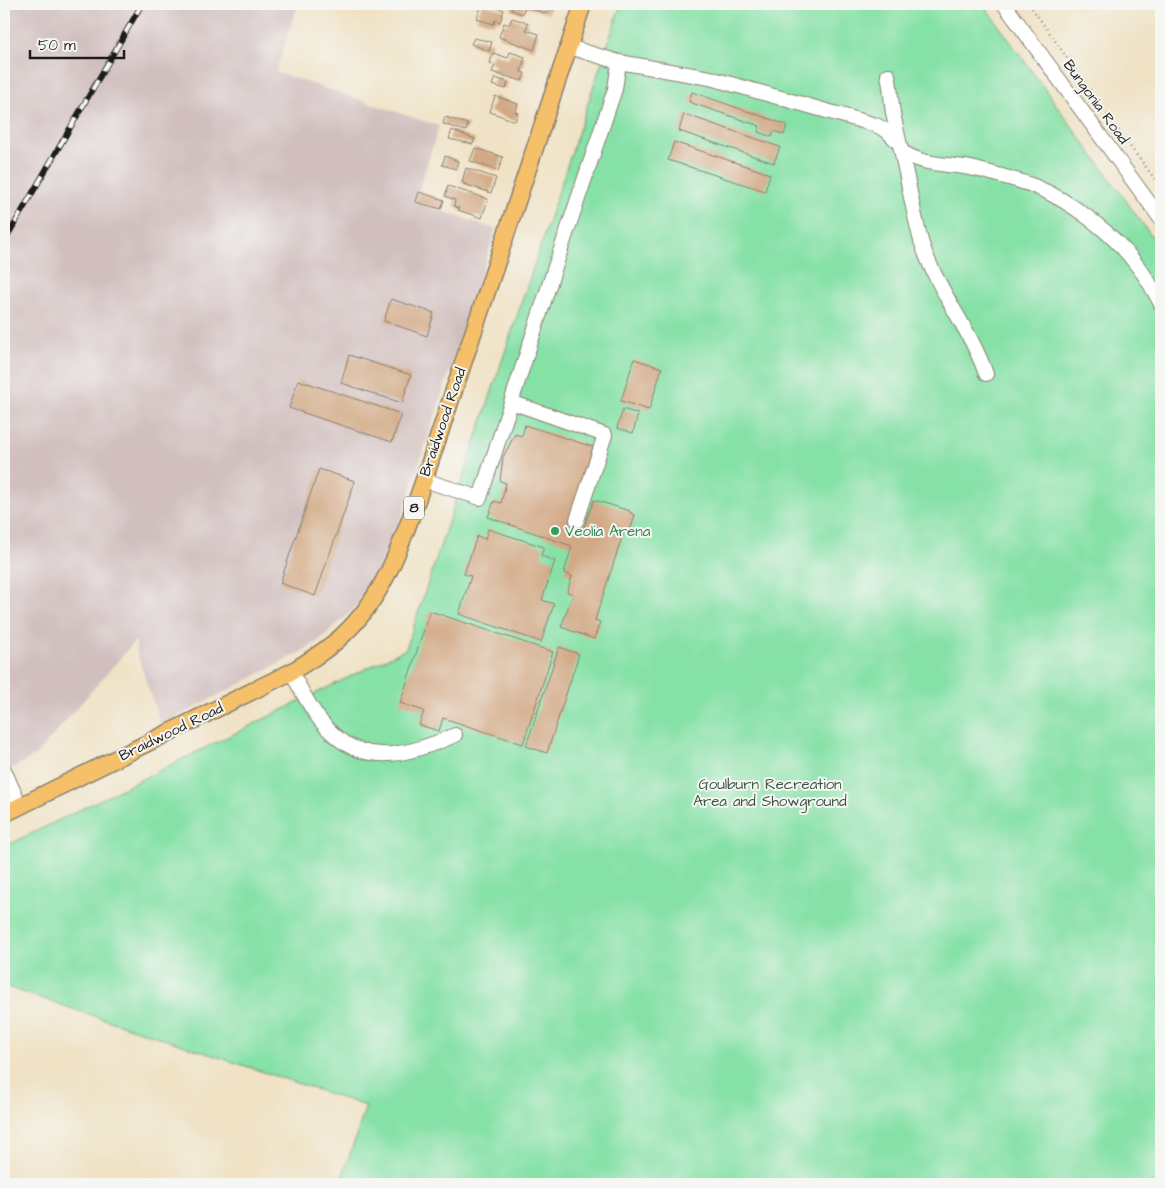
<svg xmlns="http://www.w3.org/2000/svg" width="1165" height="1188" font-family="'Architects Daughter',sans-serif">
<style>
.industrial{fill:#d1bfbf}
.green{fill:#86e1a7;stroke:#517e62}
.building{fill:#d2a985}
.lines{fill:none;stroke-linecap:round;stroke-linejoin:round}
.minor-casing{stroke:#867f70;stroke-width:16}
.major-casing{stroke:#867f70;stroke-width:19}
.path{stroke:#867f70;stroke-width:2.5;stroke-dasharray:1 4;stroke-linecap:butt}
.minor{stroke:#fff;stroke-width:14}
.major{stroke:#f6c06b;stroke-width:16}
.rail-casing{stroke:#1c1c1c;stroke-width:5.5}
.rail{stroke:#f6f6f2;stroke-width:4;stroke-dasharray:11;stroke-linecap:butt}
.leisure-dot{fill:#2e9e5b;stroke:#f6f6f2;stroke-width:2}
.labels{text-anchor:middle;dominant-baseline:central;stroke-width:4;stroke-linejoin:round;paint-order:stroke}
.shield{fill:#f6f6f2;stroke:#5d5d5c;stroke-width:1}
.shield-label{font-size:14px;font-weight:bold;fill:#1c1c1c}
.street-label{font-size:15px;fill:#1c1c1c;stroke:#f6f6f2}
.leisure-label{font-size:15px;fill:#27864d;stroke:#f6f6f2;text-anchor:start}
.park-label{font-size:15px;fill:#3c5746;stroke:#f6f6f2}
</style>
<rect width="100%" height="100%" fill="#f6f6f2"/>
<filter id="ink" filterUnits="userSpaceOnUse"><feTurbulence type="fractalNoise" baseFrequency=".02" numOctaves="2"/><feDisplacementMap in="SourceGraphic" scale="10" xChannelSelector="R" yChannelSelector="G"/><feConvolveMatrix kernelMatrix="1 2 1 2 8 2 1 2 1" color-interpolation-filters="sRGB"/></filter>
<filter id="wash" filterUnits="userSpaceOnUse"><feTurbulence type="fractalNoise" baseFrequency=".0096" numOctaves="4" result="noise"/><feDisplacementMap in="SourceGraphic" scale="20" xChannelSelector="R" yChannelSelector="G"/><feGaussianBlur stdDeviation="1.12" result="paint"/><feColorMatrix in="noise" values="0 0 0 0 0 0 0 0 0 0 0 0 0 0 0 0 0 1.4 0 .05"/><feComposite in="paint" operator="in"/></filter>
<g filter="url(#wash)">
<rect width="100%" height="100%" fill="#f0e2c5"/>
<!-- industrial -->
<path class="industrial" d="M4 4H298L276 72 439 126 415 202 496 229 401 519 380 571 354 609 323 637 307 649 161 725 136 651V640L36 755 4 773Z"/>
<!-- green -->
<path class="green" d="M621 4H983L1161 249V1184H340L366 1106 4 986V847L406 649Z"/>
<g id="blocks">
<!-- building -->
<path class="building" d="M482 4 504 10 500 22 495 20 494 24 477 19Z
M513 4 518 5 552 4 548 14 525 7 522 14 511 10Z
M512 18 528 23 526 30 539 34 534 50 499 37 504 23 509 25Z
M474 38 492 42 489 51 471 44Z
M510 52 525 57 521 72 525 73 522 81 492 72 495 65 490 63 493 53 508 58Z
M495 78 508 82 506 89 492 85Z
M692 92 787 125 784 135 774 131 772 137 758 132 760 126 689 102Z
M495 96 518 104 515 112 518 113 515 121 490 112Z
M684 114 780 147 774 163 679 131Z
M445 117 468 124 466 131 443 124Z
M452 130 475 139 473 144 449 139Z
M674 142 770 174 765 191 668 160Z
M475 148 503 157 498 171 470 161Z
M445 156 458 161 456 169 442 165Z
M466 168 496 178 491 193 464 184V183L462 182Z
M448 186 488 199 482 218 458 210 459 208 454 206 455 200 445 196Z
M419 192 444 200 441 209 416 202Z
M391 299 434 313 427 336 384 321Z
M349 355 411 375 402 403 341 383Z
M634 359 662 368 649 410 621 401Z
M298 380 401 414 392 442 289 408Z
M623 409 638 414 633 433 617 428Z
M525 425 593 447 568 527 582 532 594 500 630 511V513L635 515 630 532 624 531 595 620 600 622 594 639 561 627 573 594 567 592 572 576 564 573 572 546 488 517 494 501 501 503 506 483 500 481 503 457 515 434 522 436Z
M319 469 355 481 315 596 280 583Z
M488 529 544 547 541 556 555 561 542 600 554 604 541 642 459 614 471 576 464 574 477 536 485 539Z
M430 611 553 652 523 744 443 718 439 731 419 725 424 711 400 703Z
M559 647 579 654 547 753 526 746Z"/>
</g>
</g>
<g filter="url(#ink)">
<use href="#blocks" fill-opacity="0" stroke="#867f70" stroke-width="1"/>
<g class="lines">
<!-- minor casing -->
<g class="minor-casing">
<path id="minor" d="M1004 4 1161 219
M569 47 619 62 710 78 876 125 887 131 898 142
M888 75C891 88 891 100 893 113 897 133 902 153 906 173 911 196 915 221 922 244 937 290 970 328 986 374
M901 151C925 167 948 163 975 169 995 174 1015 179 1034 186 1071 201 1116 235 1139 268 1148 279 1154 291 1161 304
M511 402 605 435 577 520
M424 480 480 498 556 264 615 89 619 62
M291 672C303 692 314 717 332 733 368 768 414 753 455 735
M4 770 20 806"/>
</g>
<!-- major casing -->
<g class="major-casing">
<path id="major" d="M4 814 291 672C309 661 327 650 342 636 387 595 404 536 424 480L583 4"/>
</g>
<!-- path -->
<path class="path" d="M1029 4 1123 137 1161 187"/>
<!-- minor -->
<use href="#minor" class="minor"/>
<!-- major -->
<use href="#major" class="major"/>
<!-- rail casing -->
<g class="rail-casing">
<path id="rail" d="M4 242 142 4"/>
</g>
<!-- rail -->
<use href="#rail" class="rail"/>
</g>
</g>
<!-- markers -->
<circle class="leisure-dot" cx="555" cy="531" r="5"/>
<g class="labels">
<!-- shield labels -->
<rect class="shield" x="404" y="496.5" width="20" height="23" rx="4"/>
<g class="shield-label">
<text x="414" y="508">8</text>
</g>
<!-- street labels -->
<g class="street-label">
<text transform="translate(1096 102) rotate(54)">Bungonia Road</text>
<text transform="translate(443 422) rotate(-71)">Braidwood Road</text>
<text transform="translate(171 732) rotate(-26)">Braidwood Road</text>
</g>
<!-- leisure labels -->
<g class="leisure-label">
<text x="565" y="531">Veolia Arena</text>
</g>
<!-- park labels -->
<g class="park-label">
<text x="770" y="784">Goulburn Recreation<tspan x="770" dy="17">Area and Showground</tspan></text>
</g>
</g>
<!-- margin -->
<rect width="1165" height="1188" fill="none" stroke="#f6f6f2" stroke-width="20"/>
<!-- scale -->
<path d="M30 50v8h94v-8" fill="none" stroke="#1c1c1c" stroke-width="2.5"/>
<text x="38" y="50" font-size="15" fill="#1c1c1c" stroke="#f6f6f2" stroke-width="4" paint-order="stroke">50 m</text>
</svg>
